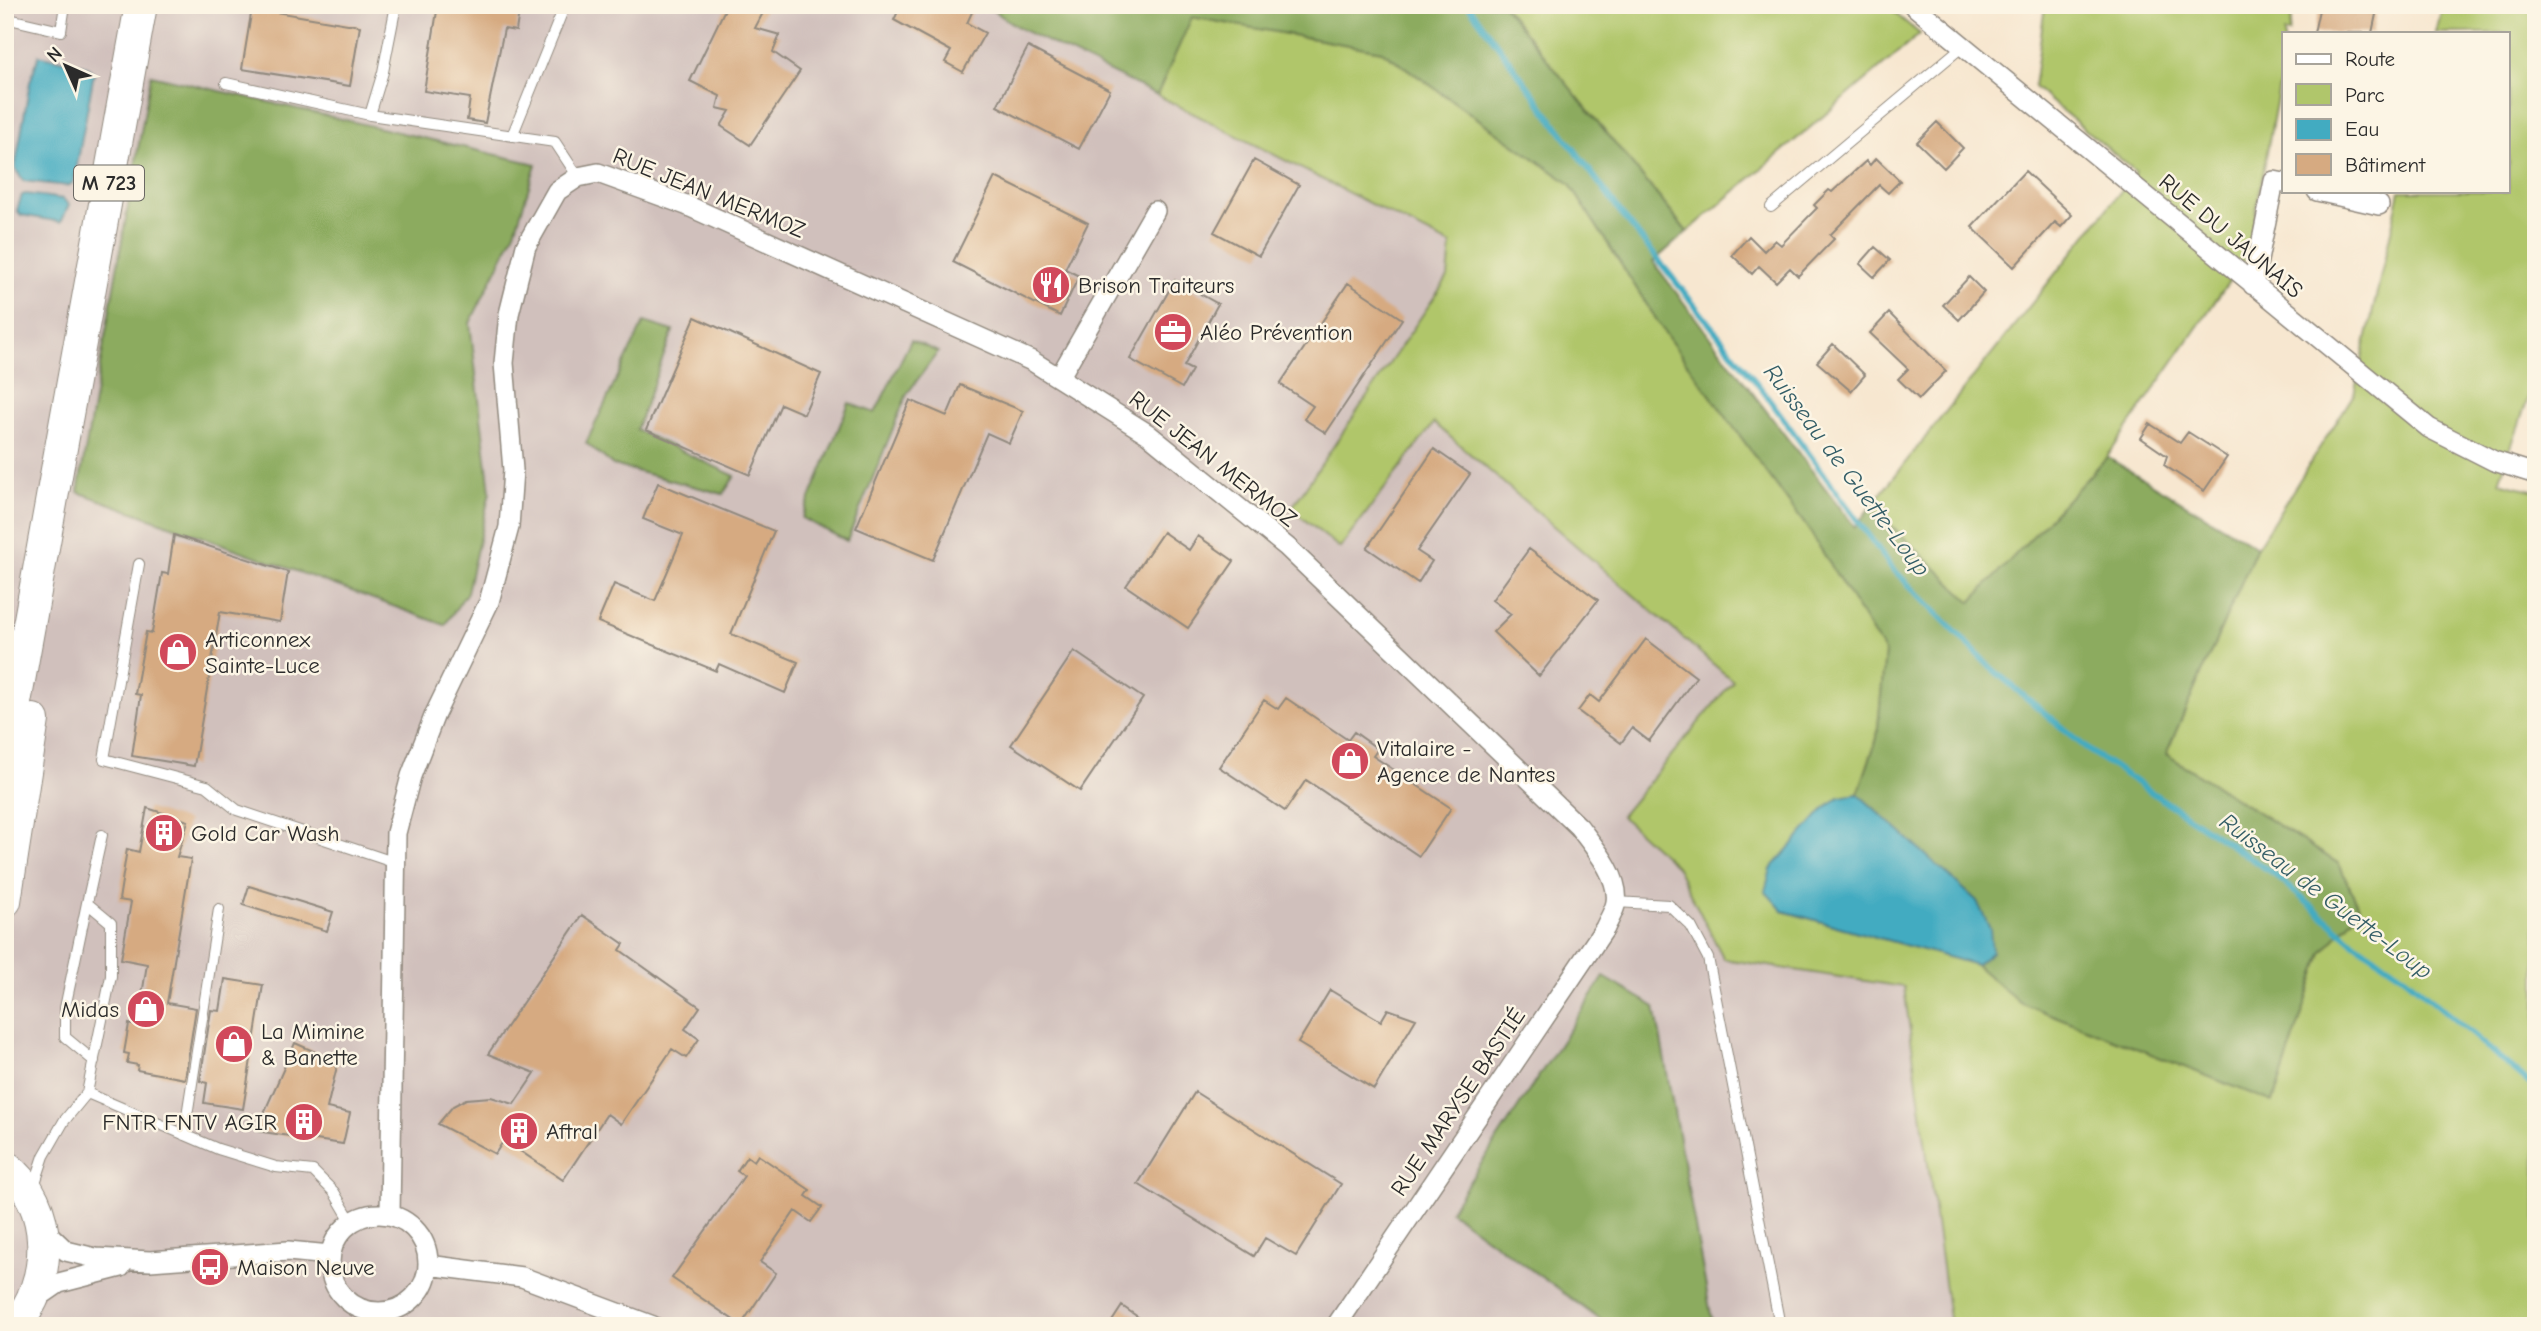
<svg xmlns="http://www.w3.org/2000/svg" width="2541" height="1331" font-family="'Comic Neue',sans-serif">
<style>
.industrial{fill:#d0c0bc}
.green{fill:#b0c66b;stroke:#6e784b;stroke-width:2}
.forest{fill:#8cab5f;stroke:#5c6b45;stroke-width:2}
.water{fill:#42abc1;stroke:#366b76;stroke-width:2}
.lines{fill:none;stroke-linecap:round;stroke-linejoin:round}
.stream{stroke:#42abc1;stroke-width:6}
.building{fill:#d6aa81}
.service-casing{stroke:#91897e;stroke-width:12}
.minor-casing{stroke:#91897e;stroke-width:22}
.primary-casing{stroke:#91897e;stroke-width:34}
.service{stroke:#fff;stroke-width:10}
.minor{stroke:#fff;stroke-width:19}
.primary{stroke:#fff;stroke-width:32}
.labels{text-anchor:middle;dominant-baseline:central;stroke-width:5;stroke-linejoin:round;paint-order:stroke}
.shield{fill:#fcf5e5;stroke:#6a6863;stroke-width:2}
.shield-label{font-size:21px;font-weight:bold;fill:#2b2b2b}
.street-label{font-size:23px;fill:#2b2b2b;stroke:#fcf5e5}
.poi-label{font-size:23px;fill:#2b2b2b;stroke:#fcf5e5;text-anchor:start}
.water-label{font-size:24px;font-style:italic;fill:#345e67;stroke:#fcf5e5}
</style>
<rect width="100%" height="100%" fill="#fcf5e5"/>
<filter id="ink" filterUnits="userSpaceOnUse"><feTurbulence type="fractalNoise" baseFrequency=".0143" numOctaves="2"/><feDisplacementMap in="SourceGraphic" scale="14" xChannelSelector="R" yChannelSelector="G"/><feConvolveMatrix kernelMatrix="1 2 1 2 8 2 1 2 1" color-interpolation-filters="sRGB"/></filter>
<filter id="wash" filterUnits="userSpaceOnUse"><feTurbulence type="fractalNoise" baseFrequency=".00686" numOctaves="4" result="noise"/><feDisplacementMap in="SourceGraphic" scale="28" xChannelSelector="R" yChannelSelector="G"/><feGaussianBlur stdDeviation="1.57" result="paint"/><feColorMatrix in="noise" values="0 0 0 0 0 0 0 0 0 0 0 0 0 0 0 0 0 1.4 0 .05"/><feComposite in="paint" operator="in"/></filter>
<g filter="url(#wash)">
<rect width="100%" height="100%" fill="#f7e7d0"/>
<!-- industrial -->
<path class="industrial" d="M5 5H985L1019 28 1221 126 1451 245 1448 277 1291 509 1340 548 1434 423 1733 681 1621 816 1676 866 1725 958 1904 987 1950 1326H5Z"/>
<!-- green -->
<path class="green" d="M1503 5H1885L1920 34 1687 232Z
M2045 5H2294L2289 33H2284V60L2248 254 2107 457 1971 603 1871 506 2136 172 2034 87Z
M2443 5H2536V375L2499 482 2536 491V1326H1950L1904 987 1724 959 1676 866 1621 816 1733 681 1434 423 1340 548 1291 509 1448 277 1451 245 1157 95 1191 17 1382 51 1569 183 1667 336 1809 530 1885 653 1877 738 1858 794 1839 798 1783 911 1976 965 2019 1002 2273 1102 2322 953 2360 909 2339 864 2166 754 2257 547 2354 394 2400 191H2508V33H2436Z"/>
<!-- forest -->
<path class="forest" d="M985 5H1503L1687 232 1653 262 1855 527 1871 506 1971 602 2107 457 2257 547 2166 754 2339 864 2360 910 2322 953 2273 1102 2019 1002 1976 965 1992 952 1977 901 1858 794 1877 738 1885 653 1809 530 1667 336 1569 183 1382 51 1192 17 1157 95 1019 28Z
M151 75 536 164 515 232 470 323 490 492 467 592 445 625 78 492Z
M644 322 673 331 636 430 735 476 723 494 613 465 586 443Z
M911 340 938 352 907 394 847 541 802 518 849 403 875 413Z
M1604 977 1655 1007 1713 1326H1609L1450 1211Z"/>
<!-- water -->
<path class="water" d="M39 55 85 66 94 73 74 182 68 186 23 181 15 168 30 82Z
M26 194 63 199 69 205 61 222 21 215 17 210 22 195Z
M1858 794 1977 901 1990 929 1992 952 1976 965 1783 911 1765 891 1771 869 1824 809 1839 797Z"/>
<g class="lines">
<!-- stream -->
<path class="stream" d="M1468 5 1624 217 1767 396 1892 568 1991 668 2091 752 2274 874 2352 941 2406 978 2536 1089"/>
</g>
<g id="blocks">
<!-- building -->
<path class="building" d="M438 5H520L516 31 504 29 485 123 467 120 470 98 424 91Z
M727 5H767L755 28 780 35 773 52 800 71 750 145 721 126 730 111 717 108 720 96 690 81Z
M901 5H964L973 10 967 23 985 33 963 72 945 62 951 51 894 20Z
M2320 5H2378L2372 33H2314Z
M252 8 360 26 350 86 242 69Z
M1028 47 1110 90 1079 149 997 106Z
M1937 122 1963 148 1944 168 1917 142Z
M1876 158 1900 181 1888 193 1879 185 1830 235 1834 239 1798 276 1790 268 1776 282 1759 266 1752 274 1732 255 1749 236 1764 251 1775 240 1781 245 1817 208 1814 205 1829 190 1832 192 1866 161 1870 165Z
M1254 160 1299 185 1259 256 1214 232Z
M2025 171 2072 215 2061 227 2055 222 2014 267 1972 227Z
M995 177 1088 223 1065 269 1079 276 1060 316 953 262Z
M1875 247 1890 260 1874 277 1860 264Z
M1969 277 1984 292 1959 320 1943 305Z
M1175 280 1218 304 1184 366 1192 370 1182 388 1130 359Z
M1348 283 1402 319 1326 433 1304 419 1313 406 1280 384Z
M1889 313 1946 371 1919 399 1898 379 1908 369 1870 333Z
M695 317 821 374 804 414 781 404 750 475 646 430Z
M1833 344 1865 375 1851 391 1817 362Z
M960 385 1023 411 1009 443 987 433 933 560 856 528 910 400 947 416Z
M2150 424 2180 443 2188 432 2227 457 2204 491 2164 465 2167 456 2141 438Z
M1434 449 1470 474 1417 551 1432 561 1418 583 1367 548Z
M658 483 774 531 731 634 798 662 785 693 719 664 716 671 598 622 614 584 655 601 683 535 643 519Z
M1163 532 1189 550 1198 536 1234 561 1188 628 1126 586Z
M174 535 288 572 280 622 220 612 194 766 132 756 141 695 135 694 146 632 152 633 162 573 168 574Z
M1529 549 1598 600 1539 676 1493 632 1511 614 1492 600Z
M1646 639 1696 677 1649 741 1632 728 1621 743 1578 711 1590 695 1599 702Z
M1074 651 1143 698 1080 791 1011 745Z
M1286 698 1348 740 1354 732 1378 749 1373 756 1451 808 1419 856 1306 780 1285 811 1219 767 1264 700 1278 709Z
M147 808 188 821 177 857 191 859 167 1003 196 1008 185 1079 137 1070 138 1065 127 1063 129 1054 124 1053 129 1024 137 1026 147 964 121 959 131 902 119 900 127 849 139 852Z
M249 886 333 912 327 931 243 905Z
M582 915 624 944 620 950 700 1007 685 1029 699 1039 686 1058 672 1049 621 1124 607 1114 563 1180 504 1140 495 1154 438 1124 453 1106 466 1099 491 1097 514 1104 535 1073 488 1054Z
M225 979 263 985 243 1109 204 1103 207 1083 200 1081 211 1010 220 1011Z
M1330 990 1381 1021 1388 1009 1416 1019 1374 1089 1298 1043Z
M295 1043 338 1062 327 1108 350 1113 343 1144 256 1131Z
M1195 1092 1341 1184 1296 1256 1265 1238 1254 1256 1138 1184Z
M758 1155 810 1190 806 1196 822 1207 811 1222 795 1211 760 1262 776 1273 741 1325 672 1278 744 1176 737 1171 747 1156 754 1161Z
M1122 1306 1151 1326H1109Z"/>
</g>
</g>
<g filter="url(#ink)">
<use href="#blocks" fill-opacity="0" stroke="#91897e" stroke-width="2"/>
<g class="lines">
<!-- service casing -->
<g class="service-casing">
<path id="service" d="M5 18 61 31 65 5
M226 83 370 115 555 142 578 177
M370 115 383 72 396 5
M512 136 565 5
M1771 207 1963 46
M139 564 104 759 207 786 237 810 396 863
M1616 902 1669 905 1691 926 1708 958 1780 1326
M87 903 102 835
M87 1093 218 1149 276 1167 313 1171 334 1192 351 1221
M184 1135 219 909
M33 1189 44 1156 64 1121 87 1093 111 976V923L87 903 65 1008V1037L94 1061"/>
</g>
<!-- minor casing -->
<g class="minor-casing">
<path id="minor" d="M1913 5 2429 428 2494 461 2536 474
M2317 191 2379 205
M2253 285 2274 181 2284 183
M1059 378 1155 211
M330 1263a49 49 0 1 1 98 0a49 49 0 1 1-98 0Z
M390 1214 396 833 411 776 435 714 489 602 509 527 513 470 504 363 509 314 526 246 557 191 578 177 598 173 686 205 1032 361 1148 434 1287 547 1579 827C1593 846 1620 876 1616 902 1615 910 1608 921 1605 928L1336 1326
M42 1228 66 1251 95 1258 150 1261 288 1251 330 1255
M428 1265 522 1277 653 1326
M33 1301 59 1283 121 1267"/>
</g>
<!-- primary casing -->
<g class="primary-casing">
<path id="primary" d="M5 758 141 5
M5 901 33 720
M5 1166C55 1202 54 1284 14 1326"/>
</g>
<!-- service -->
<use href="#service" class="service"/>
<!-- minor -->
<use href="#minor" class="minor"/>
<!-- primary -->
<use href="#primary" class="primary"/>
</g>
</g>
<!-- icons -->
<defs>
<g id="restaurant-disc" transform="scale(2.0125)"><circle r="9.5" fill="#d1495b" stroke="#fcf5e5"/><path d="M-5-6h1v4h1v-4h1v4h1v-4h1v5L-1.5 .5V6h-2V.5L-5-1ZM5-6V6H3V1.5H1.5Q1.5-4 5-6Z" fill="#fff"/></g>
<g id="office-disc" transform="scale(2.0125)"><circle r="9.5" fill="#d1495b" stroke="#fcf5e5"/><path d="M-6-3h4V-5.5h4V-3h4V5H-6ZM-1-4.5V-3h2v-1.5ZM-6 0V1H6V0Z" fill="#fff"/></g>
<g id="shop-disc" transform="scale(2.0125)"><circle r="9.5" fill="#d1495b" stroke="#fcf5e5"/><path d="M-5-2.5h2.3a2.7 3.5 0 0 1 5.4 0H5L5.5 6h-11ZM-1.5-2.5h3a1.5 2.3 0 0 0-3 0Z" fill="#fff"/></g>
<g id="building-disc" transform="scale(2.0125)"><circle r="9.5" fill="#d1495b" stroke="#fcf5e5"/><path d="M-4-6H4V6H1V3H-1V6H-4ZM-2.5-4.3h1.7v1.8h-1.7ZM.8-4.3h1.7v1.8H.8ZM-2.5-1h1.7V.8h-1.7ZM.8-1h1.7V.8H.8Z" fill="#fff"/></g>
<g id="bus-disc" transform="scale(2.0125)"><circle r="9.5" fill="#d1495b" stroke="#fcf5e5"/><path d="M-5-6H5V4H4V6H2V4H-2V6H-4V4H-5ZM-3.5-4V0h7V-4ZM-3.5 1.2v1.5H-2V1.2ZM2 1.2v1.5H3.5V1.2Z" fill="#fff"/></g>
</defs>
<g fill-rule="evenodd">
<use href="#restaurant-disc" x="1051" y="285"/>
<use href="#office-disc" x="1173" y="332"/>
<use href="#shop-disc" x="178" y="652"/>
<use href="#shop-disc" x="1350" y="761"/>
<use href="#building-disc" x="164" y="833"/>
<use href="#shop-disc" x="146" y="1009"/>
<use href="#shop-disc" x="234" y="1044"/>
<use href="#building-disc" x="304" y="1122"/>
<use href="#building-disc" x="519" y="1131"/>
<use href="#bus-disc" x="210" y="1267"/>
</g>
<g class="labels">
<!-- shield labels -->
<rect class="shield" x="74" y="165.5" width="70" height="35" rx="5"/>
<g class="shield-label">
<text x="109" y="183">M 723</text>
</g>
<!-- street labels -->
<g class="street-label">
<text transform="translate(709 193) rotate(22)">RUE JEAN MERMOZ</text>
<text transform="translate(2231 236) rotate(40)">RUE DU JAUNAIS</text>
<text transform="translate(1213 459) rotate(38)">RUE JEAN MERMOZ</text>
<text transform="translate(1458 1102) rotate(-56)">RUE MARYSE BASTIÉ</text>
</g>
<!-- poi labels -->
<g class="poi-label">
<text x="1078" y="285">Brison Traiteurs</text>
<text x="1200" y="332">Aléo Prévention</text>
<text x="205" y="639">Articonnex<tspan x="205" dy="26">Sainte-Luce</tspan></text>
<text x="1377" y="748">Vitalaire -<tspan x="1377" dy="26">Agence de Nantes</tspan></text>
<text x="191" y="833">Gold Car Wash</text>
<text x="119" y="1009" text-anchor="end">Midas</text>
<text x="261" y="1031">La Mimine<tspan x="261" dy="26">&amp; Banette</tspan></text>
<text x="277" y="1122" text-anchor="end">FNTR FNTV AGIR</text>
<text x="546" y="1131">Aftral</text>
<text x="237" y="1267">Maison Neuve</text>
</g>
<!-- water labels -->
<g class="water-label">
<text transform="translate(1847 470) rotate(53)">Ruisseau de Guette-Loup</text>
<text transform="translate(2326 896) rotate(37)">Ruisseau de Guette-Loup</text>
</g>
</g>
<!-- margin -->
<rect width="2541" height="1331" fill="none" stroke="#fcf5e5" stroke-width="28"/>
<!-- legend -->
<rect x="2282" y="32" width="228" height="161" fill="#fcf5e5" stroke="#a8a49b" stroke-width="2"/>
<rect x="2296" y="54" width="35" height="10" fill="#ffffff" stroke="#a8a49b" stroke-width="2"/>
<text x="2345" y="66" font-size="21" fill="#2b2b2b">Route</text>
<rect x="2296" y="84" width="35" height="21" fill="#b0c66b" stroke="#a8a49b" stroke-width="2"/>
<text x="2345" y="102" font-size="21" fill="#2b2b2b">Parc</text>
<rect x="2296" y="119" width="35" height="21" fill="#42abc1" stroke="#a8a49b" stroke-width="2"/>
<text x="2345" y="136" font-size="21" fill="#2b2b2b">Eau</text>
<rect x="2296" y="154" width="35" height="21" fill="#d6aa81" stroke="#a8a49b" stroke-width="2"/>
<text x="2345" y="172" font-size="21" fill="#2b2b2b">Bâtiment</text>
<!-- north arrow -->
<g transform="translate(66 66) rotate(315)" stroke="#fcf5e5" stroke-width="5" paint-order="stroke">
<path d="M0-5L12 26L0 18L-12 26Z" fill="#2b2b2b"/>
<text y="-10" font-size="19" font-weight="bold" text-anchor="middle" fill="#2b2b2b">N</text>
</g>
</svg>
